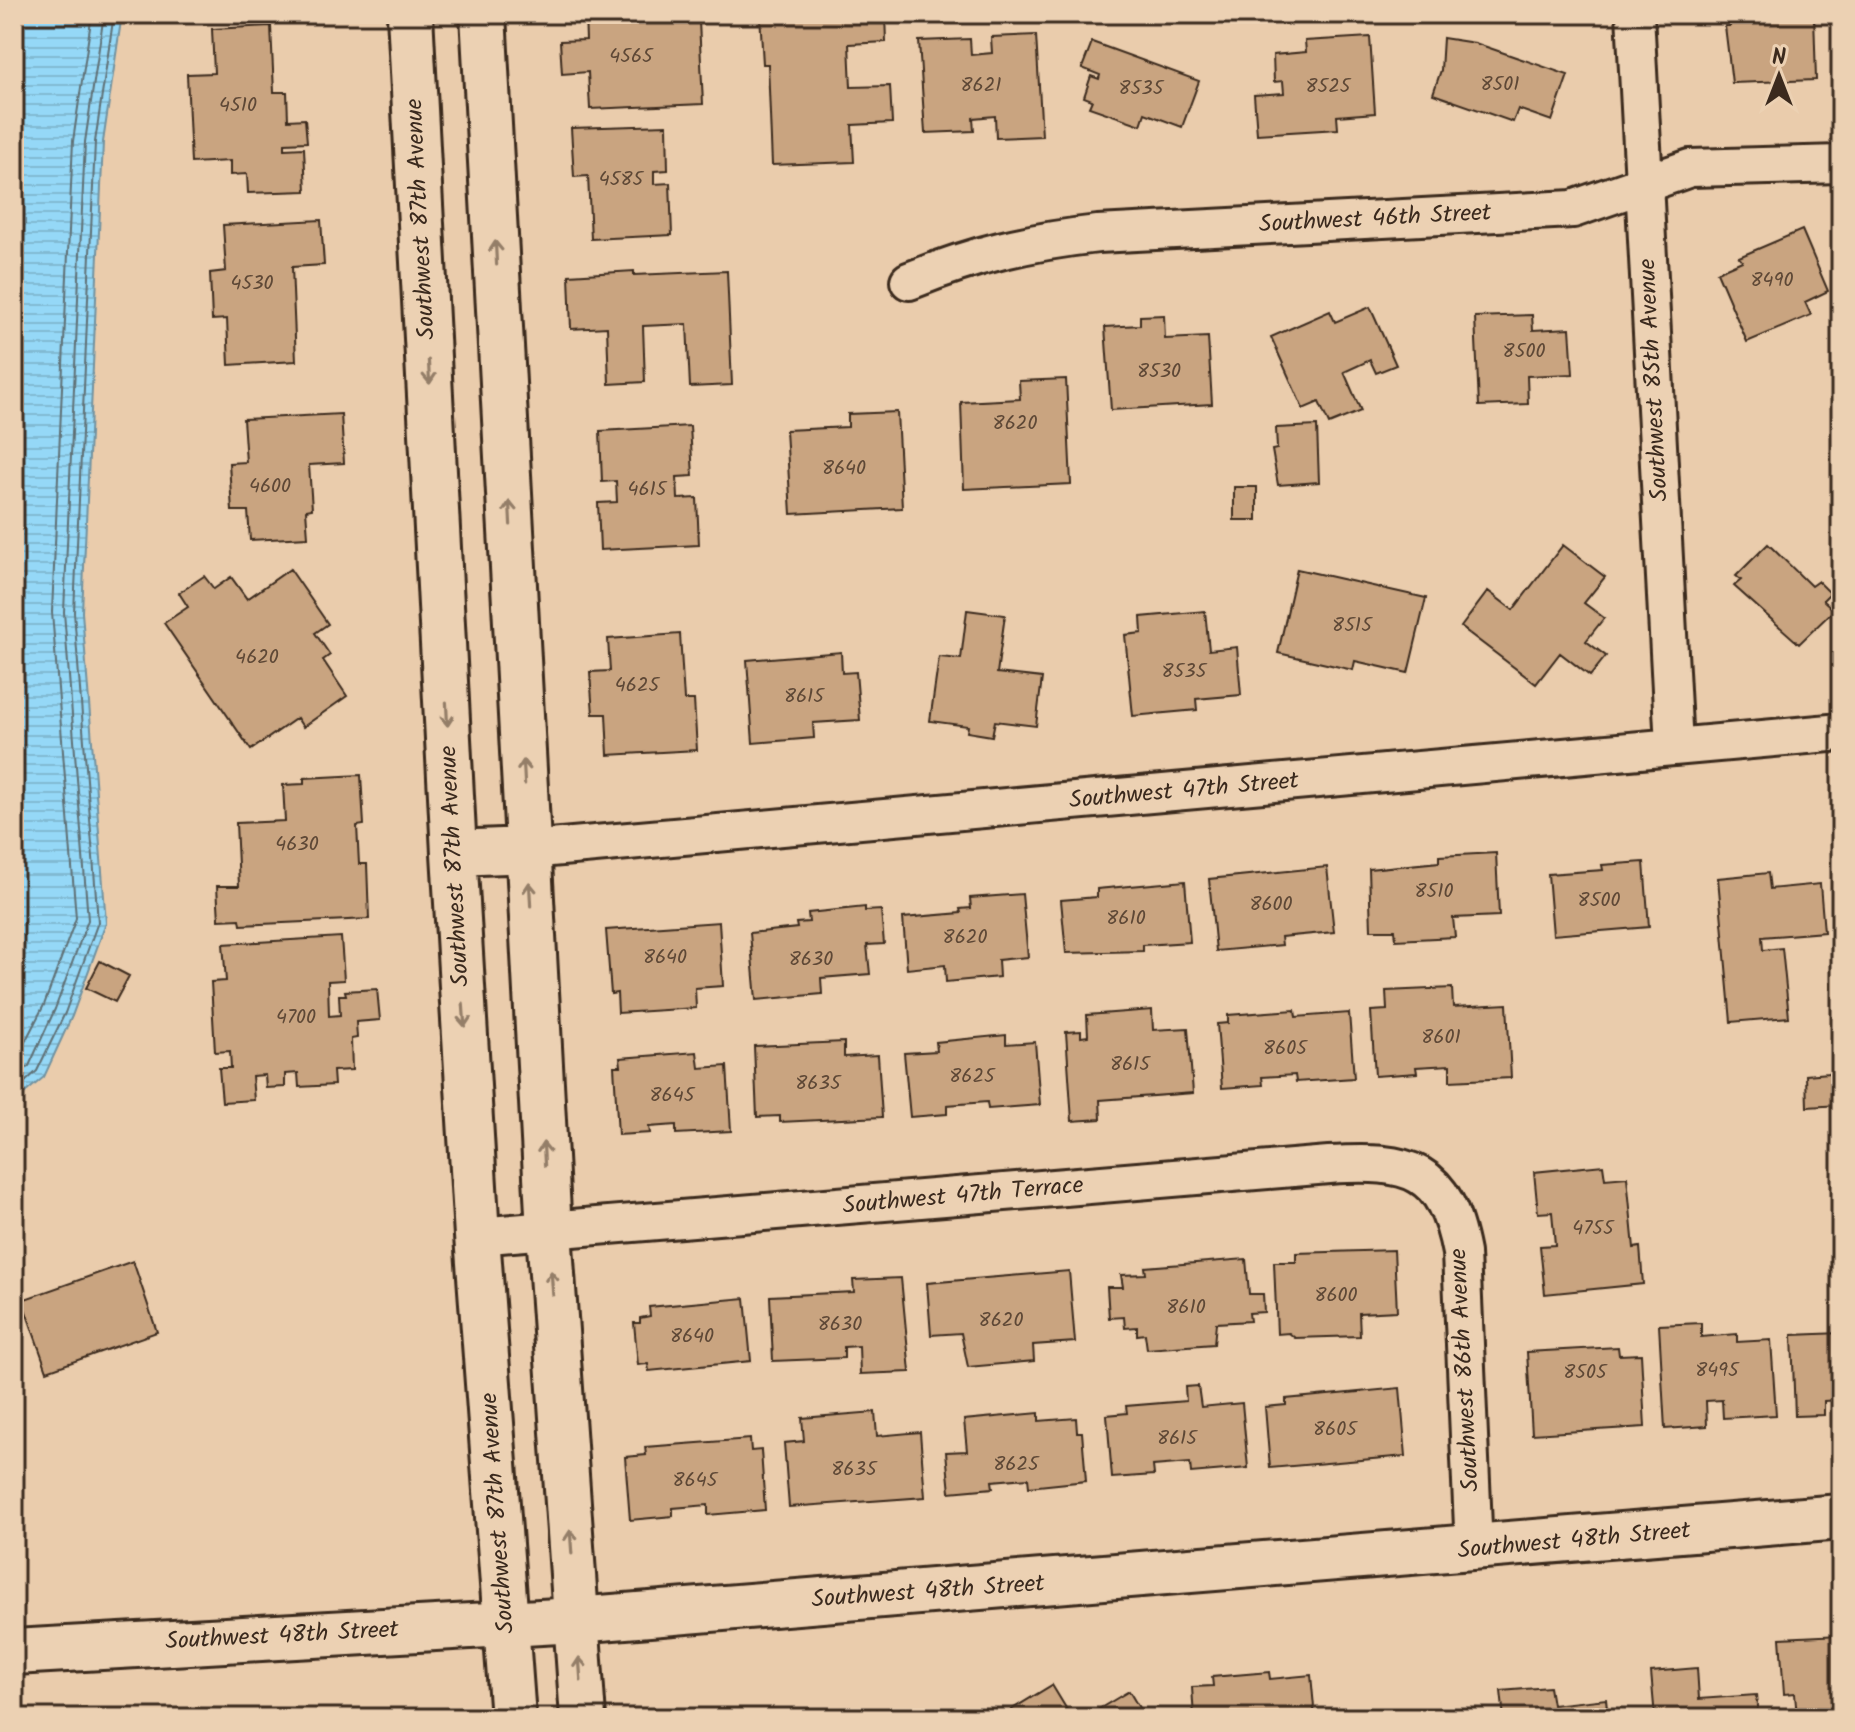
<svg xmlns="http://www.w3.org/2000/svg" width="1855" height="1732" font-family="Kalam,sans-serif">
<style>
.water{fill:url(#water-rules);stroke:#7192a0;stroke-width:2}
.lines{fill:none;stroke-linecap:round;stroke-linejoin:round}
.shore{stroke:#5f7075;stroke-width:2}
.building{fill:#c9a480;stroke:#3b2a1e;stroke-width:2}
.street-casing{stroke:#3b2a1e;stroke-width:42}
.secondary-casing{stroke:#3b2a1e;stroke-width:50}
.street{stroke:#ecd1b3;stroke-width:36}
.secondary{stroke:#ecd1b3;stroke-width:44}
.oneway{stroke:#947e68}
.labels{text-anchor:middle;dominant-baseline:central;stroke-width:7;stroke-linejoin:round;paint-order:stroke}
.number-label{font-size:20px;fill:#5e4836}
.street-label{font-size:24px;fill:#3b2a1e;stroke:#ecd1b3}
</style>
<defs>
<pattern id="water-rules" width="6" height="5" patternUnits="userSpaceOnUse" patternTransform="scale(2)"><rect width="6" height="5" fill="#95d8f7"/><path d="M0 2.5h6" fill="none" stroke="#81bad3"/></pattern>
</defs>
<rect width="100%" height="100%" fill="#eaccac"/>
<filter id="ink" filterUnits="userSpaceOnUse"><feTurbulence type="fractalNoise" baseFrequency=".0125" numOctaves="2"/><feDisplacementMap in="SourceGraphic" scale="16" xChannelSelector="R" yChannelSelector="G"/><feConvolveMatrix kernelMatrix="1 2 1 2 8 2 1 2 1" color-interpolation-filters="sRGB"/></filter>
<g filter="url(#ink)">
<!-- water -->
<path class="water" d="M14 14H122L103 142 82 612 106 923 72 1016 44 1077 14 1102Z"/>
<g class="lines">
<!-- shore -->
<path class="shore" d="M14 1063 44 1005 76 918 52 612 73 141 92 14
M14 1079 29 1066 55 1009 88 920 64 612 85 142 104 14
M14 1092 37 1071 65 1013 98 922 74 612 95 142 114 14"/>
</g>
<!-- building -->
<path class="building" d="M585 14H709V20L699 21 703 104 590 109 588 72 562 74 560 41 586 40Z
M760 14H885L886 42 849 44 851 87 890 86 892 123 852 125 854 162 772 165 768 64H763Z
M1729 14H1814L1816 80 1732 83 1725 26H1730Z
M271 26 274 92H287L288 120 305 119 307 142 285 143V149L304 148 306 191 248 193 247 174 230 175V161L191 163 187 74 214 73 212 29Z
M1036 35 1042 136 996 138 995 116 973 118 974 131 925 133 919 41 970 39 971 55 992 53 991 37Z
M1370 37 1375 113 1337 116 1338 129 1257 134 1254 95 1284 93 1283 81 1274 82 1273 55 1306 52 1305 41Z
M1443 38 1475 43 1568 75 1552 121 1518 109 1513 122 1433 94 1441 70Z
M1092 42 1199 81 1182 127 1145 113 1141 125 1089 107 1092 100 1084 97 1091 76 1099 79 1100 75 1082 68Z
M667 125 668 170 654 171V184L670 183 672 235 591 239 588 176 574 177 571 128Z
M321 220 324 265 292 267 296 361 229 365 227 319 212 320 210 273 226 271 223 225Z
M1802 230 1828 291 1805 302 1811 315 1747 342 1717 272 1742 261 1739 257Z
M634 271V275L727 271 732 385 690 387 687 324 643 326 645 382 609 384 607 327 571 329 569 275Z
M1370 307 1396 365 1376 373 1370 360 1344 372 1361 411 1329 424 1319 402 1303 409 1271 337 1330 311 1335 322Z
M1164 315 1165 339 1208 337 1212 404 1111 410 1105 327 1140 325V316Z
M1532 315 1533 330 1570 328 1573 374 1527 376 1528 404 1479 406 1475 317Z
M1066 379 1071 484 964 489 961 402 1020 399 1019 381Z
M897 412 902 508 791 514 786 430 848 427V414Z
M341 414 344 463 309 465 312 509 306 510 308 537 250 540 248 511H232L229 463 246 462 243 419Z
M690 426 693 476 677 477 678 499 697 498 699 545 600 550 598 503 617 502 616 481 602 482 600 431Z
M1317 426 1319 482 1278 485 1272 450 1277 449 1276 428Z
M1234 487H1257V520H1234Z
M1768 544 1811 586 1818 581 1830 593 1823 600 1834 610 1799 644 1734 586 1741 580 1736 576Z
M1563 545 1605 577 1584 603 1604 618 1586 641 1606 656 1590 676 1560 653 1536 684 1461 627 1488 591 1513 610Z
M290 569 328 624 315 633 330 655 323 660 347 696 303 727 297 718 251 750 164 623 188 607 179 593 204 576 214 589 231 577 247 599Z
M1297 569 1426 598 1408 673 1355 661 1353 670 1278 653Z
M967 610 1005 615 997 673 1042 678 1036 726 995 721 992 736 967 732 968 726 930 721 939 657 961 659Z
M1205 611 1209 650 1237 647 1241 695 1196 699 1197 710 1133 716 1125 635 1142 633 1141 617Z
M680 634 684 700H694L697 750 608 755 606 714H593L590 672 610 671 608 639Z
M841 652 842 673 856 672 860 720 813 723 814 738 753 743 747 660Z
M361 775 364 825 357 826 359 864H367L369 919 241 925 240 919 219 920 217 886H239L236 823 285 821 283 785 304 784V778Z
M1496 853 1499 916 1453 918 1455 937 1396 940 1395 930H1371L1369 869 1439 862V856Z
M1644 862 1649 927 1553 935 1548 874 1603 870 1602 865Z
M1327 867 1334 932 1281 937 1282 945 1216 951 1209 879Z
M1768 873 1770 889 1820 884 1824 932 1762 937 1763 950 1782 948 1789 1017 1731 1022 1718 878Z
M1185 881 1190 942 1143 945V951L1066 953 1061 900 1097 897V889Z
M1022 894 1028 957 998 960 999 977 946 982 945 965 907 969 903 918 961 913 960 909 971 908 970 898Z
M865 907V911L881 910 884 944 867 945 870 974 821 978 822 994 756 1000 750 933 797 928 796 923 809 922 808 913Z
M719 922 723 986 695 988 696 1008 618 1013 617 993 611 994 606 930Z
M341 937 344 980 328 981 329 1016 340 1015 339 995H346L345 991 377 989 380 1020 356 1022 357 1038 351 1039 352 1070 333 1071 334 1085 299 1087 298 1073 285 1074V1087L266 1088 265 1075 252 1076 254 1100 222 1102 219 1068H231L230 1051 215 1052 211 982 226 981 223 944Z
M100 961 129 976 115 1002 86 988Z
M1452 988 1453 1007 1507 1004 1511 1078 1450 1081V1065L1416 1067 1417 1073 1375 1076 1371 1011 1387 1010 1386 991Z
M1152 1010 1153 1030 1188 1028 1193 1093 1100 1100 1101 1119 1072 1121 1066 1032 1081 1031V1037L1088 1036 1087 1015Z
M1295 1010 1296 1017 1349 1013 1354 1078 1296 1082 1295 1075 1262 1077 1263 1085 1222 1088 1217 1024 1228 1023V1015Z
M1006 1035V1044L1035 1042 1040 1105 988 1109 987 1102 947 1105V1114L910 1117 904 1053 937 1051 936 1042Z
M844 1042V1057L878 1055 882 1117 780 1122V1116L757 1117 754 1046Z
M697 1052 699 1068 727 1066 731 1131 676 1134V1125L649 1127 650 1133 618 1135 614 1066H621L620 1058Z
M1841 1072V1105L1807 1107 1806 1075Z
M1603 1165 1605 1179 1627 1177 1634 1248 1640 1247 1643 1284 1545 1294 1540 1246 1555 1245 1552 1212 1538 1213 1534 1172Z
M1394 1250 1397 1311 1359 1313 1360 1336 1295 1338 1289 1333 1277 1334 1274 1262H1296V1253Z
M1246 1259 1249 1294H1263L1264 1312 1249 1313 1250 1321 1216 1323 1214 1344 1147 1349 1145 1334 1137 1335V1327L1125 1328 1124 1317 1109 1318 1107 1287H1123L1121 1275 1146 1274 1145 1267Z
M133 1261 157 1332 47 1371 22 1300Z
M1069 1271 1075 1342 1033 1345 1034 1361 968 1367 961 1333 931 1335 927 1283Z
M901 1278 910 1372 860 1374 859 1346 844 1347V1358L773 1361 770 1296 854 1292 853 1280Z
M745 1298 751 1361 649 1371 648 1364 638 1365 634 1323H640V1318L650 1316 649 1307Z
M1701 1323V1337L1737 1334V1342L1771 1340 1776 1415 1723 1418 1722 1400 1706 1401 1707 1426 1665 1429 1659 1325Z
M1841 1333V1400L1824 1401V1415L1795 1416 1792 1335Z
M1618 1347 1619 1355 1641 1354 1645 1427 1532 1434 1527 1352Z
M1198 1386 1201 1407 1242 1403 1248 1468 1191 1473 1190 1463 1153 1466 1154 1475 1112 1478 1107 1415 1127 1413 1126 1406 1186 1401 1185 1387Z
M1400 1388 1406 1456 1270 1468 1265 1407 1286 1405V1399Z
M875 1412 877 1436 920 1432 925 1497 789 1507 784 1443 804 1441 802 1418Z
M1039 1413V1421L1076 1418 1077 1432H1082L1086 1481 1029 1487 1028 1478 992 1481 993 1488 950 1492 946 1452 967 1451 964 1420Z
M750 1439 751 1451 761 1450 765 1510 708 1515V1505L673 1508V1516L630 1520 625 1457 646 1455 645 1447Z
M1841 1635V1718H1797L1795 1693 1784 1694 1780 1638Z
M1697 1668 1699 1699 1756 1695 1758 1718H1655L1651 1672Z
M1269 1672 1270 1679 1311 1675 1315 1718H1194L1192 1687 1213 1686 1212 1677Z
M1052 1685 1072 1718H1015L1011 1710Z
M1549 1687 1552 1705 1606 1699 1608 1718H1504L1501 1691Z
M1129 1691 1145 1718H1084Z
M1448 1708 1449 1718H1403L1402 1713Z"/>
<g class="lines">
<!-- street casing -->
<g class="street-casing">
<path id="street" d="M1635 14 1674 746
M909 281C976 254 1027 242 1098 234L1573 209 1690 168 1841 164
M528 850 1841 732
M477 1236 1329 1165C1410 1160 1445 1168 1461 1253L1474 1550"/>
</g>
<!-- secondary casing -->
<g class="secondary-casing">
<path id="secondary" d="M410 14 454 853 477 1236 513 1718
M483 14 549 1231 583 1718
M454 853 528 850
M14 1652 576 1620 1841 1517"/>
</g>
<!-- street -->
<use href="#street" class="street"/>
<!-- secondary -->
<use href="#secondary" class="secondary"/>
</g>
<!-- one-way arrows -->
<defs><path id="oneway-shaft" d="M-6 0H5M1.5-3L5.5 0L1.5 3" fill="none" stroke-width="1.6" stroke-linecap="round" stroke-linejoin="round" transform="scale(2)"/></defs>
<g class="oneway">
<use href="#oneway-shaft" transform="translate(496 253) rotate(-93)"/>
<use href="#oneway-shaft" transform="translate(429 372) rotate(87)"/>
<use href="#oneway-shaft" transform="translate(510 513) rotate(-93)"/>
<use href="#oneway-shaft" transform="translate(447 714) rotate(87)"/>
<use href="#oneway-shaft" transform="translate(524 772) rotate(-93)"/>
<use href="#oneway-shaft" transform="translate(530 894) rotate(-93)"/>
<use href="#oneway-shaft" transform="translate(464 1015) rotate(86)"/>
<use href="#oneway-shaft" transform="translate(544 1154) rotate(-93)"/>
<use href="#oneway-shaft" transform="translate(552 1283) rotate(-94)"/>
<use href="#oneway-shaft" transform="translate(571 1542) rotate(-94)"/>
<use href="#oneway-shaft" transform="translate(580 1669) rotate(-94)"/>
</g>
</g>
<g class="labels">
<!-- number labels -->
<g class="number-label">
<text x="631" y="57">4565</text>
<text x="1500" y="85">8501</text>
<text x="981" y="86">8621</text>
<text x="1328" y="87">8525</text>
<text x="1141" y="89">8535</text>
<text x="238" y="106">4510</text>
<text x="621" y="180">4585</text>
<text x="1772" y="281">8490</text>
<text x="252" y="284">4530</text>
<text x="1524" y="352">8500</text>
<text x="1159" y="372">8530</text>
<text x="1015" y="424">8620</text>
<text x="844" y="469">8640</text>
<text x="270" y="487">4600</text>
<text x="647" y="490">4615</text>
<text x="1352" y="626">8515</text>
<text x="257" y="658">4620</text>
<text x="1184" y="672">8535</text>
<text x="637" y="686">4625</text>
<text x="804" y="697">8615</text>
<text x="297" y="845">4630</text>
<text x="1434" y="892">8510</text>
<text x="1599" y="901">8500</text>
<text x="1271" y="905">8600</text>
<text x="1126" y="919">8610</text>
<text x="965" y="938">8620</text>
<text x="665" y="958">8640</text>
<text x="811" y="960">8630</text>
<text x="296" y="1018">4700</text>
<text x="1441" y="1038">8601</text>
<text x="1285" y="1049">8605</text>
<text x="1130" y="1065">8615</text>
<text x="972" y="1077">8625</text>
<text x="818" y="1084">8635</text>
<text x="672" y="1096">8645</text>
<text x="1593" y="1229">4755</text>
<text x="1336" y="1296">8600</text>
<text x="1186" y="1308">8610</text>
<text x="1001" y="1321">8620</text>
<text x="840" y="1325">8630</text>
<text x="692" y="1337">8640</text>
<text x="1717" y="1371">8495</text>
<text x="1585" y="1373">8505</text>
<text x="1335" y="1430">8605</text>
<text x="1177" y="1439">8615</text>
<text x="1016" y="1465">8625</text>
<text x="854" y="1470">8635</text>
<text x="695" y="1481">8645</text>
</g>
<!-- street labels -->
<g class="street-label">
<text transform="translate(421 219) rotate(-93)">Southwest 87th Avenue</text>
<text transform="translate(1375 219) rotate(-3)">Southwest 46th Street</text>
<text transform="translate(1654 380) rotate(-93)">Southwest 85th Avenue</text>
<text transform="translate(1184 791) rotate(-5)">Southwest 47th Street</text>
<text transform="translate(455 866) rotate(-93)">Southwest 87th Avenue</text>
<text transform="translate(963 1196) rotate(-5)">Southwest 47th Terrace</text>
<text transform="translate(1465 1370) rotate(-93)">Southwest 86th Avenue</text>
<text transform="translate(498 1513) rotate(-94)">Southwest 87th Avenue</text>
<text transform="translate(1574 1541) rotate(-5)">Southwest 48th Street</text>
<text transform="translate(928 1592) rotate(-4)">Southwest 48th Street</text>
<text transform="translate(282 1636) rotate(-3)">Southwest 48th Street</text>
</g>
</g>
<!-- margin -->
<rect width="1855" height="1732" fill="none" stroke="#ecd1b3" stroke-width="48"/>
<rect x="24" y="24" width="1807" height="1684" fill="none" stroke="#3b2a1e" stroke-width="3" filter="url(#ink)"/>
<!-- north arrow -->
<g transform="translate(1779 76)" stroke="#ecd1b3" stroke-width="6" paint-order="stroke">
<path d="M0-6L14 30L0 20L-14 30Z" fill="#3b2a1e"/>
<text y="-12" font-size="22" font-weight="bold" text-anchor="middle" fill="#3b2a1e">N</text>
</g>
</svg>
